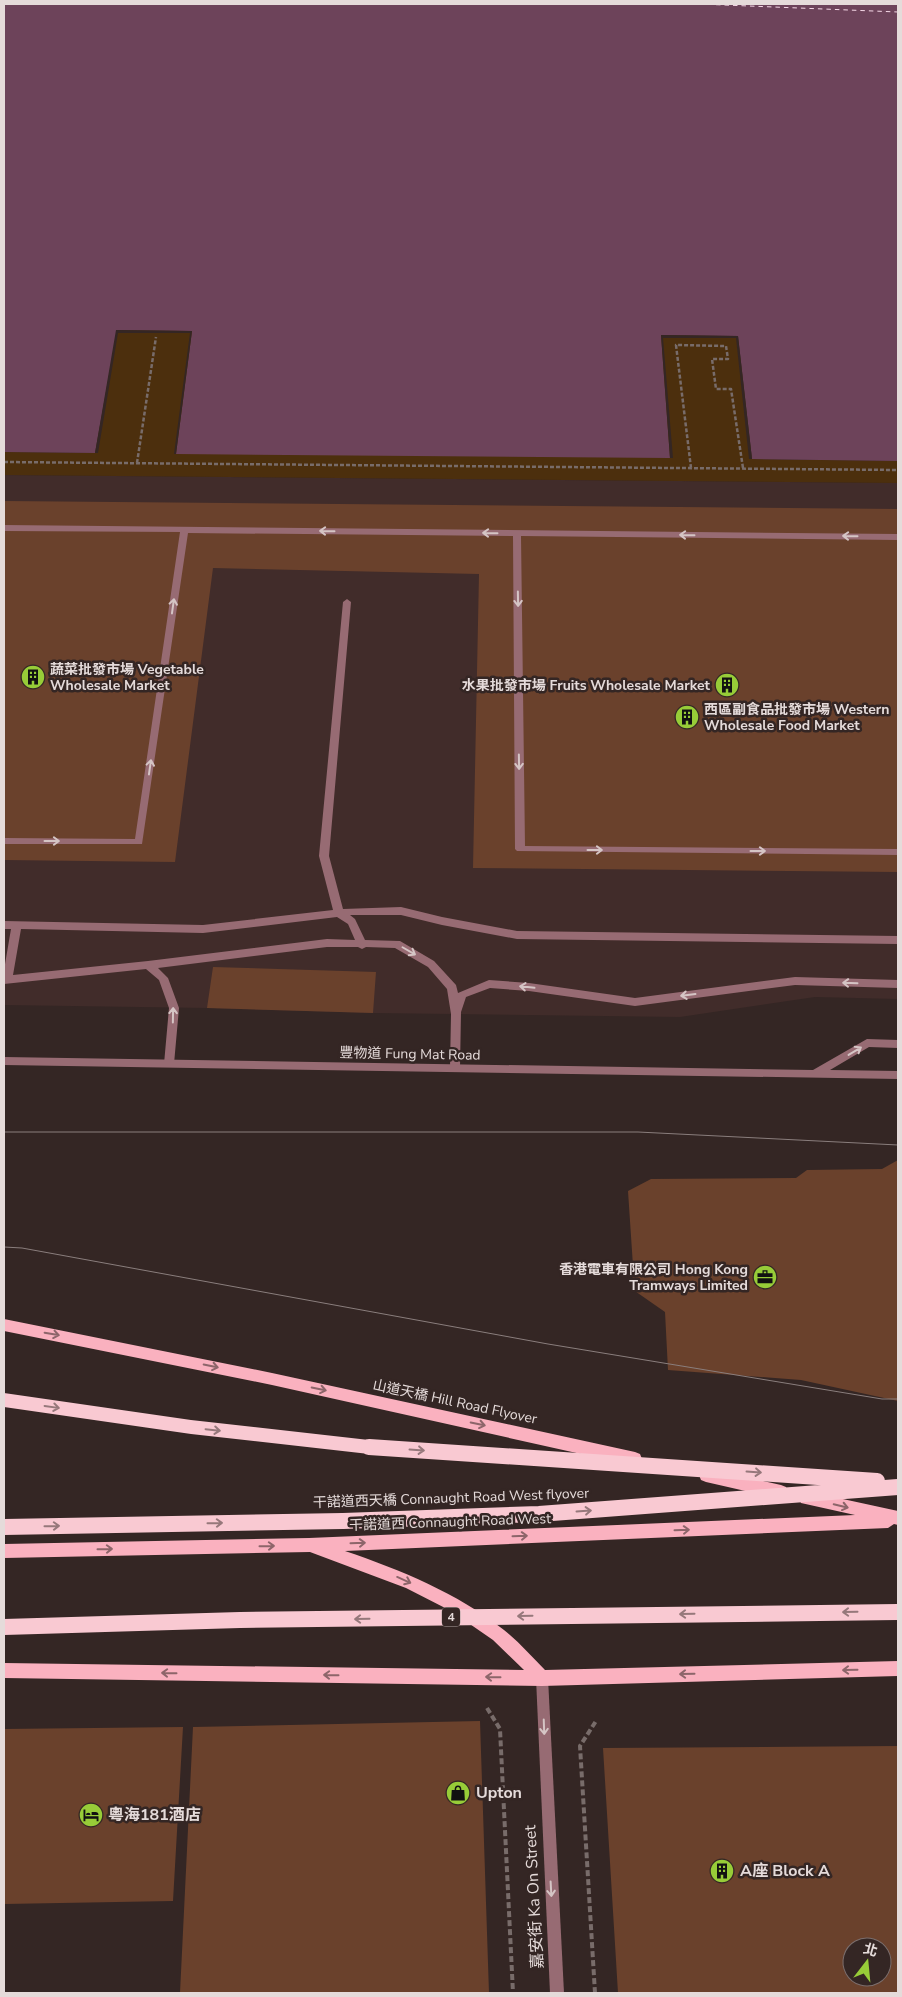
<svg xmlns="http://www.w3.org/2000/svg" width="902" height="1997" font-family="'Nunito Sans','Noto Sans TC',sans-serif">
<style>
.built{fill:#412c2a}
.green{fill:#4c2f0d}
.water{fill:#6d435a}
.pier{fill:#342624}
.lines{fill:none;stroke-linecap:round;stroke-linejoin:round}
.ferry{stroke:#f7d9e8;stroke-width:1;stroke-dasharray:4.5 4;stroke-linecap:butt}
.building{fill:#6a412c;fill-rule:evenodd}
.path-far1{stroke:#786c6a;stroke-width:2.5;stroke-dasharray:4 2;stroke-linecap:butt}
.path{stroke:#786c6a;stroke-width:4;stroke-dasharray:6 3;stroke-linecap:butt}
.service{fill:#976b73;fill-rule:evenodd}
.minor{fill:#976b73;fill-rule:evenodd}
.tertiary{fill:#976b73;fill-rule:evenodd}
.primary{fill:#fab1bf;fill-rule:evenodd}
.trunk{fill:#f9c9d2;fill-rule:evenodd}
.tram{stroke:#8a7e7d;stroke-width:1}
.trunk-bridge{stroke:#f9c9d2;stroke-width:16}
.oneway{stroke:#d5c5c5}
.oneway2{stroke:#8d656a}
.oneway3{stroke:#96787b}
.labels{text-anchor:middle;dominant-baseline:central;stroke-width:5;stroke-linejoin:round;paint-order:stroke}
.shield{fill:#342624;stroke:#b0a5a3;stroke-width:1}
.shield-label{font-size:12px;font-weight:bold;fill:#e5dbda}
.poi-label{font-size:14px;font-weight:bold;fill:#e5dbda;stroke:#342624;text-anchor:start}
.street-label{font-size:14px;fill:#e5dbda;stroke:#342624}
.near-poi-label{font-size:16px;font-weight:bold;fill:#e5dbda;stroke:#342624;text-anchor:start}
.near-street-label{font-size:16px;fill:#e5dbda;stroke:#342624}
</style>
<rect width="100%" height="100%" fill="#342624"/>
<!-- built -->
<path class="built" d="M4 475 898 483V999L815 997 680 1017 373 1013 207 1008 4 1005Z"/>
<!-- green -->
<path class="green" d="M116 330 738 336 752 459 898 461V483L4 475V452L95 453Z"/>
<!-- water -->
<path class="water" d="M4 4H898V461L752 459 738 336 661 335 670 458 176 454 192 331 117 330 95 453 4 452Z"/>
<!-- pier -->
<path class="pier" d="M116 330 192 331 176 454H174L190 333H118L98 453H95Z
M661 335 738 336 752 459H749L736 338H663L673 458H670Z"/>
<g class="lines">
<!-- ferry -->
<path class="ferry" d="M699 4 898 12"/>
</g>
<!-- building -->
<path class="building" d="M4 501 898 509V872L473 868 479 574 213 568 175 862 4 860Z
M213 967 376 972 373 1013 207 1008Z
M898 1160V1401L801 1380 668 1370 665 1312 632 1289 633 1266 628 1191 651 1179 796 1178 807 1170 882 1169Z
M480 1721 489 1993H180L193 1727Z
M183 1727 173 1901 4 1904V1729Z
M898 1746V1993H618L603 1748ZM852 1947H882V1977H852Z"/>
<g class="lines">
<!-- path-far1 -->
<path class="path-far1" d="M4 462 898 470
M137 463 156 337
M691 468 676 345 726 346 728 359H712L716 389H731L743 468"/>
<!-- path -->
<path class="path" d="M487 1708 500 1729 513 1993
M595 1993 580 1746 596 1721"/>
<!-- service -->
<path class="service" d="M4 525 898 534V540L521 536 525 846 898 849V855L517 851 515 849 513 536 188 533 142 844H4V838L135 839 180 532 4 531Z
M347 599 351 602 329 856 343 909 401 907 442 917 517 931 898 936V944L517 939 442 925 401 915H350L355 919 365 940 400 941 434 961 456 985 458 993 489 980 529 983 635 998 795 977 898 980V988L795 985 635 1006 529 991 490 988 466 997 461 1012 460 1068 459 1071H451L450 1068 451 1014 447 989 428 967 395 948 366 947 362 949 358 947H327L158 968 168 978 179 1008 174 1064 173 1067H165L164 1064 169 1008 159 980 146 969 4 984V970L11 929H4V921L203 925 333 910 319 856 343 602ZM337 917 348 924 355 940 327 939 148 961 13 975 21 929 203 933Z"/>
<!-- minor -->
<path class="minor" d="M867 1039 898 1040V1048L869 1047 830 1070 898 1071V1079L4 1065V1057L813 1070Z"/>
<!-- tertiary -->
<path class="tertiary" d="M542 1672 546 1674 548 1678 564 1993H550L536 1678 538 1674Z"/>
<!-- primary -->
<path class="primary" d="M4 1319 272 1373 635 1452 640 1454 642 1459 640 1464 635 1466 272 1385 4 1331Z
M706 1468 781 1485 786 1487 788 1492 786 1497 781 1499 706 1482 701 1480 699 1475 701 1470Z
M806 1491 898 1511V1525L894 1524 888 1528 345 1551C401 1570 457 1593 504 1630 519 1642 532 1657 545 1670L898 1661V1676L542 1686 4 1678V1663L524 1670 493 1640 451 1611 406 1588 310 1552 4 1558V1544L309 1538 855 1515 801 1503 799 1498 801 1493Z"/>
<!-- trunk -->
<path class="trunk" d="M4 1393 191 1420 369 1440 375 1442 377 1447 375 1452 369 1454 191 1434 4 1407Z
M343 1513 349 1516 351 1521 349 1526 343 1529 4 1535V1519Z"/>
<!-- tram -->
<path class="tram" d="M4 1132H638L898 1145
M4 1247 22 1248 548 1344 882 1399H898"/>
<!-- trunk-bridge -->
<path class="trunk-bridge" d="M369 1447 877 1481
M343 1521 539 1514 898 1487
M4 1627 240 1620 898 1612"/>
</g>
<!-- one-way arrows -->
<defs><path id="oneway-shaft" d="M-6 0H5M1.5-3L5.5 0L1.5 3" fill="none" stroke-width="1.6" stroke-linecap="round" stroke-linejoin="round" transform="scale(1.25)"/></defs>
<g class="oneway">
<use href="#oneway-shaft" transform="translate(327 531) rotate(-179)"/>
<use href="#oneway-shaft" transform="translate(490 533) rotate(-179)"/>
<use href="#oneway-shaft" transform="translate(687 535) rotate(-179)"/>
<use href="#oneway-shaft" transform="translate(850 536) rotate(-179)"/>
<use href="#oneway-shaft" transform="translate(518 599) rotate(89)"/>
<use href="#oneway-shaft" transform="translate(173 606) rotate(-82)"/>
<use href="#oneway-shaft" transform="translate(519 762) rotate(89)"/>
<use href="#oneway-shaft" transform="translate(150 767) rotate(-82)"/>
<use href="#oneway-shaft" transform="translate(52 841)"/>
<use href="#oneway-shaft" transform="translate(595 850)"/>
<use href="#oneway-shaft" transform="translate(758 851)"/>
<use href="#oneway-shaft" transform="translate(409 951) rotate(30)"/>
<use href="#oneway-shaft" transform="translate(850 983) rotate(-178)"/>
<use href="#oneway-shaft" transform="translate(527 987) rotate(-174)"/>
<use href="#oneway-shaft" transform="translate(688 995) rotate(173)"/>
<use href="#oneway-shaft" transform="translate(173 1015) rotate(-89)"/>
<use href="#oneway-shaft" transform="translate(855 1051) rotate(-31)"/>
<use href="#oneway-shaft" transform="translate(544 1727) rotate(88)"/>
<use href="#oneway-shaft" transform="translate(551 1889) rotate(87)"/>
</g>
<g class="oneway2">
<use href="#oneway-shaft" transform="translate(52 1334) rotate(10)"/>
<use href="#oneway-shaft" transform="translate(211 1366) rotate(12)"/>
<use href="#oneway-shaft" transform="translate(319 1389) rotate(12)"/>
<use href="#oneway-shaft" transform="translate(478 1424) rotate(12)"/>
<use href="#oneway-shaft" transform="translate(841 1506) rotate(13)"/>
<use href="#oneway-shaft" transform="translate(682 1530) rotate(-2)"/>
<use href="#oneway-shaft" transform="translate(520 1536) rotate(-2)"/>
<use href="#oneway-shaft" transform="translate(358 1543) rotate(-2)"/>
<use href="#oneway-shaft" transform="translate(267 1546) rotate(-1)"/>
<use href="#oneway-shaft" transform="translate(105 1549) rotate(-1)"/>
<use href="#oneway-shaft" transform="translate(404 1580) rotate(24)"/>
<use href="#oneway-shaft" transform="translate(850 1670) rotate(179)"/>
<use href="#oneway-shaft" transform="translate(169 1673) rotate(-179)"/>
<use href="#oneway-shaft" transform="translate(687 1674) rotate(179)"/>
<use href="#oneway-shaft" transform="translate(331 1675) rotate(-179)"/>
<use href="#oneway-shaft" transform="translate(493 1677) rotate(-179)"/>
</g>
<g class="oneway3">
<use href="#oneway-shaft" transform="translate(52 1407) rotate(8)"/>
<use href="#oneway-shaft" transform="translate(213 1430) rotate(6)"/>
<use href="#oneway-shaft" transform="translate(417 1450) rotate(4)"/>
<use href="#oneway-shaft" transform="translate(754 1472) rotate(4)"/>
<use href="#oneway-shaft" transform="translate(584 1511) rotate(-4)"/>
<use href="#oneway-shaft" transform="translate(215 1523) rotate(-1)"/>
<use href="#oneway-shaft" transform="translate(52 1526) rotate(-1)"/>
<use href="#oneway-shaft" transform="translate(850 1612) rotate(179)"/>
<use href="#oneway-shaft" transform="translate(687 1614) rotate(179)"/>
<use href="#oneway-shaft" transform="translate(525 1616) rotate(179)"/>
<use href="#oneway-shaft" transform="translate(362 1619) rotate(179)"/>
</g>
<!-- icons -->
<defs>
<g id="building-disc" transform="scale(1.25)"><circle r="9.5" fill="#97cc38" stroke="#342624"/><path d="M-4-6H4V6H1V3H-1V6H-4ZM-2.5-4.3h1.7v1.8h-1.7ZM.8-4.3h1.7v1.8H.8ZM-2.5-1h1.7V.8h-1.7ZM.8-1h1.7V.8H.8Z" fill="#111"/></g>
<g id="office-disc" transform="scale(1.25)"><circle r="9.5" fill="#97cc38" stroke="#342624"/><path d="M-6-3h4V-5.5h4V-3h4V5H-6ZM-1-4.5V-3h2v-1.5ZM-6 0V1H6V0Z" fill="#111"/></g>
<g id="shop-disc" transform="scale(1.25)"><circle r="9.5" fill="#97cc38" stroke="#342624"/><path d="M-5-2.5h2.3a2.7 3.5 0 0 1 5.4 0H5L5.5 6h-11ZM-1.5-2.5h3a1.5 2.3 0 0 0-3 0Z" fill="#111"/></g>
<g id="hotel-disc" transform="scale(1.25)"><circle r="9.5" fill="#97cc38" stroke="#342624"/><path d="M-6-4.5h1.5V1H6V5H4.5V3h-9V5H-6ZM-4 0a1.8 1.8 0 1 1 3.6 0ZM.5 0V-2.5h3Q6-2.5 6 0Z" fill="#111"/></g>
</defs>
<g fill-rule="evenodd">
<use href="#building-disc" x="33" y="677"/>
<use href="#building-disc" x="727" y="685"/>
<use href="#building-disc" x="687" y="717"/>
<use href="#office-disc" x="765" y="1277"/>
<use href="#shop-disc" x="458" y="1793"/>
<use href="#hotel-disc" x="91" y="1815"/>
<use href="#building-disc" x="722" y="1871"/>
</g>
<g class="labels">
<!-- shield labels -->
<rect class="shield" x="442" y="1607.5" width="18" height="19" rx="4"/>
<g class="shield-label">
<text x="451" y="1617">4</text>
</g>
<!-- poi labels -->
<g class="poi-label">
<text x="50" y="669">蔬菜批發市場 Vegetable<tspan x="50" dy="16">Wholesale Market</tspan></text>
<text x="710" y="685" text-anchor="end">水果批發市場 Fruits Wholesale Market</text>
<text x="704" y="709">西區副食品批發市場 Western<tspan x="704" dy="16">Wholesale Food Market</tspan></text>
<text x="748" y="1269" text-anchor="end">香港電車有限公司 Hong Kong<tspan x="748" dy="16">Tramways Limited</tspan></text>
</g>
<!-- street labels -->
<g class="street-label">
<text transform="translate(410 1054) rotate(1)">豐物道 Fung Mat Road</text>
<text transform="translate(455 1402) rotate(12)">山道天橋 Hill Road Flyover</text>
<text transform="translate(451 1498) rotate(-2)">干諾道西天橋 Connaught Road West flyover</text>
<text transform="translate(450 1522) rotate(-2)">干諾道西 Connaught Road West</text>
</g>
<!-- near-poi labels -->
<g class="near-poi-label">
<text x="476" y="1793">Upton</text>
<text x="108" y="1815">粵海181酒店</text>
<text x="740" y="1871">A座 Block A</text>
</g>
<!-- near-street labels -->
<g class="near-street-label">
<text transform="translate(534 1897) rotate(-93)">嘉安街 Ka On Street</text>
</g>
</g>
<!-- border -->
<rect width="902" height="1997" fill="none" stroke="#e5dbda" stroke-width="10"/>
<!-- north arrow -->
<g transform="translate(867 1962) rotate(16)"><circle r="24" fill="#342624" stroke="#7b6e6d"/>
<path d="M0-4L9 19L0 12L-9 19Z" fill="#97cc38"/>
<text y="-8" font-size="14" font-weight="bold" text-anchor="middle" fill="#e5dbda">北</text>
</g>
</svg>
